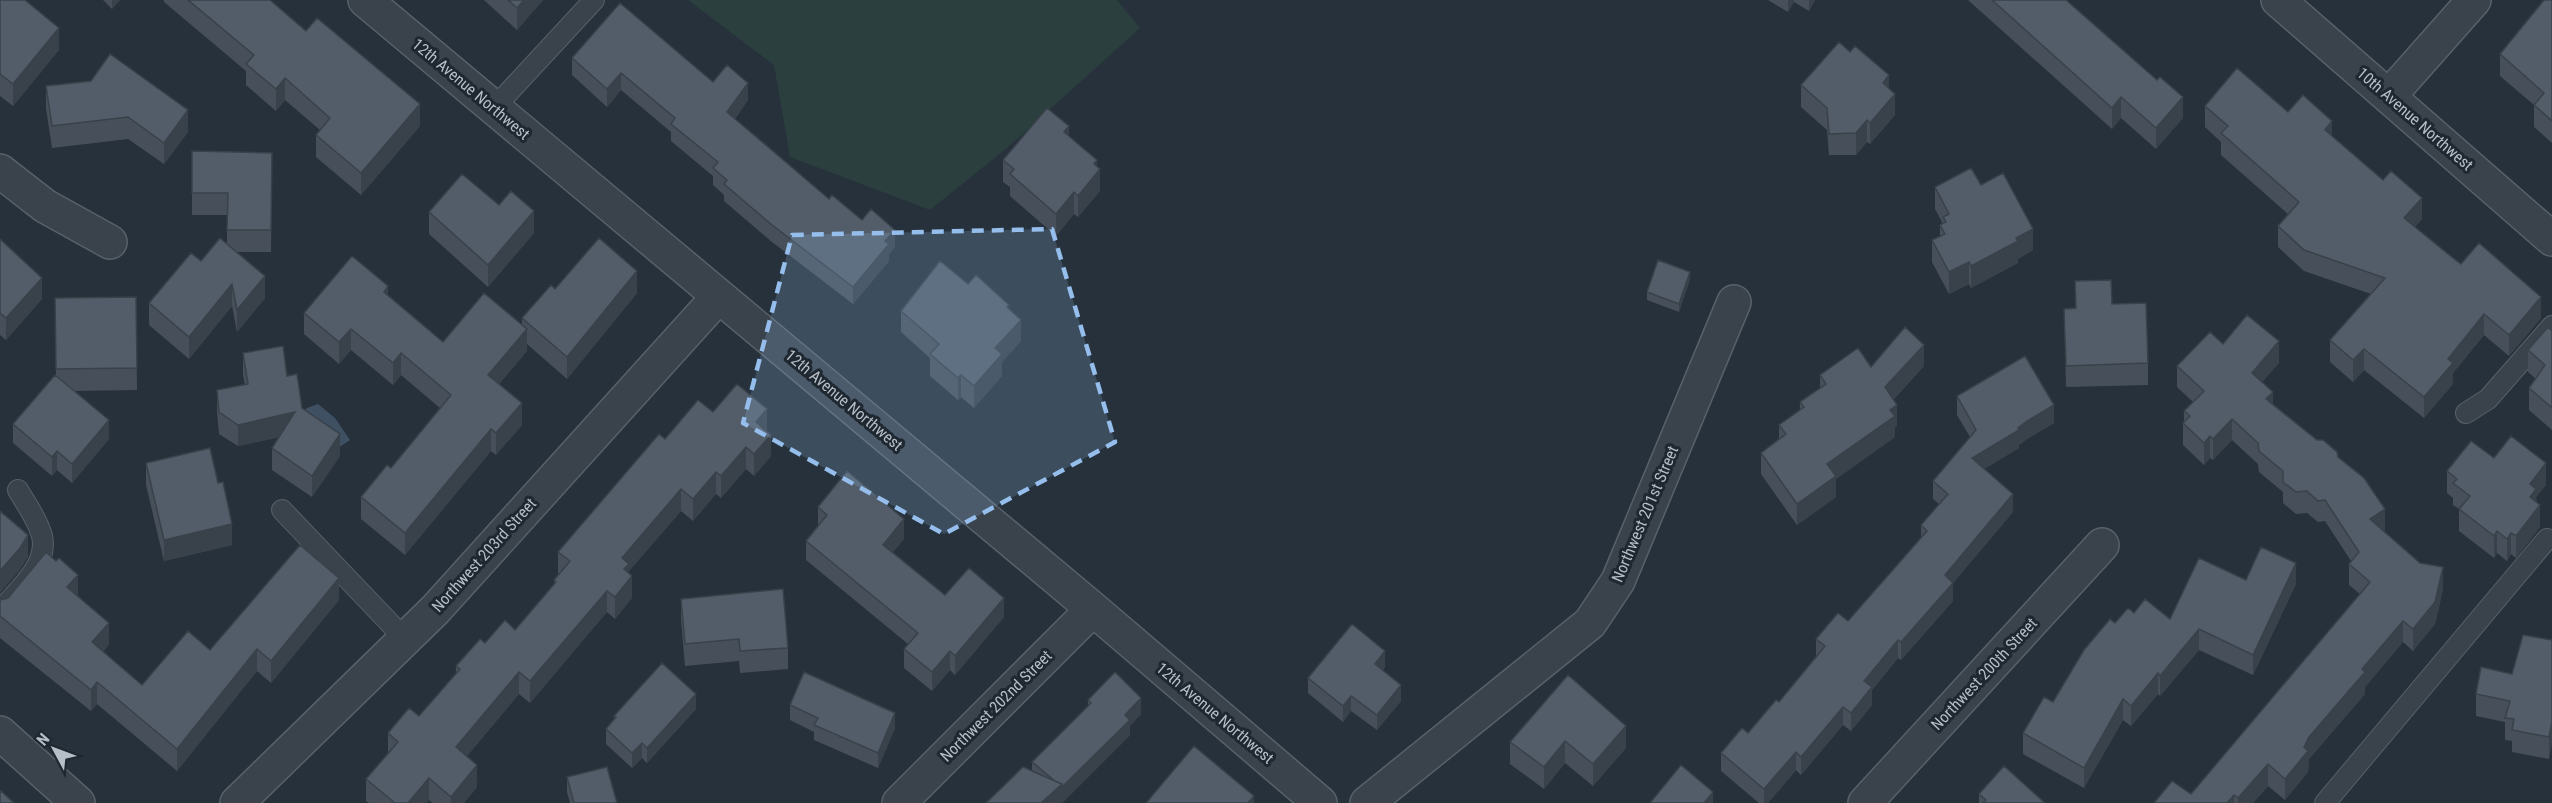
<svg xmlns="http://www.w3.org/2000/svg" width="2552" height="803" font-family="'Roboto Condensed',sans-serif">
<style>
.green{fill:#2b3f3e}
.water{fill:#3e5062}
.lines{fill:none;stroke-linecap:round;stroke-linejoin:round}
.lane-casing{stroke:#586169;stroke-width:22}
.street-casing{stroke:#586169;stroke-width:36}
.lane{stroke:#3a434b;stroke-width:20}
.street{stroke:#3a434b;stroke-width:33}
.wall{fill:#47505a}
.shaded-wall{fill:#39414a}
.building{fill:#525d69;stroke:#39414a;stroke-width:1.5}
.marked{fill:#95beec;fill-opacity:0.2;stroke:#95beec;stroke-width:4.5;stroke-dasharray:12 8;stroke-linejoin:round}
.labels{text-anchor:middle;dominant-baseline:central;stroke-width:6;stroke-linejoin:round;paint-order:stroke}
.street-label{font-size:16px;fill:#b6bec7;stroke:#1f2830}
</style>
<rect width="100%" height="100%" fill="#26313b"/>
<!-- green -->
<path class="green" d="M688 0H1117L1140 28 1007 148 930 210 790 157 774 65Z"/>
<!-- water -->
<path class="water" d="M318 404 335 418 350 440 335 450 298 418 307 408Z"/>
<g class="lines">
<!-- lane casing -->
<g class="lane-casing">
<path id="lane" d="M494 108 594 0
M2466 413 2488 399 2552 326
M282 510 405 639
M0 611C17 591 49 565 42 536 38 520 26 504 18 490
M2325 803 2547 539"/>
</g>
<!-- street casing -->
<g class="street-casing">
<path id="street" d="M365 0 1093 609 1320 803
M2278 0 2552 239
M2389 96 2474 0
M0 171 45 206 110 242
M0 733 78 803
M237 803 435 610 719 296
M899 803 1093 609
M1367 803 1590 623 1618 581 1734 302
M1865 803 2102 545"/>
</g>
<!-- lane -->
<use href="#lane" class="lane"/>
<!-- street -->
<use href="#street" class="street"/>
</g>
<!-- wall -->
<path class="wall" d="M0 0 59 50 13 106 0 96Z
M103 0H120L112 9Z
M164 0H270L420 126 361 195 316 157V135L320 130 285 100 276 111 246 85V71L164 2Z
M484 0H543L517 30Z
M1768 0H1815L1809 11 1794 2 1788 12Z
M1968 0H2066L2157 80 2183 118 2156 149 2121 118 2112 129Z
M2552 0V143L2534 127V105L2500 76V54Z
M572 58 713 82 748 100 735 119 829 199 895 247 889 254V261L853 304 772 242 724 201V195L713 185V176L671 141V132L621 90 607 107 572 75Z
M1801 85 1889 88 1895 115 1870 144 1867 142 1856 155H1829L1827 130 1801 107Z
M46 86 188 132 164 164 128 139 52 148 46 108Z
M2205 106 2288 112 2332 136 2422 219 2415 227 2453 258 2541 318 2509 356 2484 335 2453 373V384L2424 418 2364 370 2353 382 2330 362V340L2371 294 2304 271 2278 247V226L2288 214 2221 155V142L2205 127Z
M1069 136 1097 166 1100 191 1078 217 1074 214 1056 236 1010 196V187L1003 182V160Z
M272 153 271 252H236L265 298 237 332 232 306 189 359 149 325V303L201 261 227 244V215H192V193Z
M1981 185 2033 250 2018 259V263L1971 288 1969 284 1949 294 1932 262V240L1940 236V225L1943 224 1935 209V187Z
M499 205 534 233 488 287 429 234V212Z
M0 239 42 299 6 340 0 335Z
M1690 279 1679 312 1647 300V292Z
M2075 281 2148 363V385L2066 387 2064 309 2075 308Z
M968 284 1009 309 1021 341 1002 362V376L974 408 961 397 958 400 930 376V358L901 332V311Z
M555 289 637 293 567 379 527 344V351L499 384 522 425 496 455 491 451 405 555 361 519V497L391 468 440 408 401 375 393 385 351 350 339 364 304 334V313L388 296 443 342 522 325V318Z
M136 297 137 390 74 391 109 439 72 483 57 470 52 476 13 443V424L56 376 55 298Z
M2552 331V430L2529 410V388L2536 379 2528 372V350Z
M243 353 287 376 302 408 340 456 312 497 272 470V448L279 437 238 446 219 434 217 412V390L245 385 243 375Z
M2279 363 2262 382 2273 405 2338 457 2385 531H2384L2443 589 2435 624 2413 651 2403 642 2365 687V694L2309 759 2308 772 2285 800 2268 786 2253 803H2154L2191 794 2360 594 2349 585V564L2351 561 2325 521 2318 522 2307 513 2296 514 2283 503V492L2259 472 2258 464 2232 440 2213 460 2210 458 2204 465 2183 445V423L2184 421V411L2193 402 2177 387V366Z
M1924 366 1894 399 1897 426 1895 427V437L1836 479V497L1797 525 1761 474V453L1779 439V425L1800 410V402L1820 388V375L1871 367Z
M1957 396 2054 423 2027 439 2019 445V448L1984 469 2013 512 1953 583V601L1901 660 1898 658 1872 690V705L1851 731 1843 725 1801 775 1796 770 1768 803H1759L1721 771V753L1748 733 1779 702 1816 657V639L1848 621 1921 539V525L1939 504 1933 499V481L1970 437 1957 415Z
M713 412 767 431 771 456 754 476 746 469 721 498 716 494 693 521 681 511 629 571 632 598 615 619 607 612 530 703 519 694 467 756 477 787 464 803H432L429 800 426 803H369L366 801V779L388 753V733L419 716 456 673V666L515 630 554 585V580L559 574 558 573V552L665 439Z
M2494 458 2546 485 2536 497 2540 527 2516 558 2511 554 2507 561 2497 553 2494 558 2459 531V509L2453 505V498L2447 493V471Z
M146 463 232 545 164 561 146 485Z
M818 507 904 539 893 552 945 595 1004 617 955 675 950 670 932 691 904 668V649L908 644 806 560V541L818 526Z
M2246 580 2296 584 2253 675 2199 650 2160 696 2158 694 2131 726 2123 720 2084 788 2023 754V733L2053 702 2115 623 2134 613 2170 619Z
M78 596 109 644 103 652 142 685 210 650 339 600 271 683 257 671 177 771 97 704 91 711 0 638V600Z
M681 599 788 648V669L740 673 739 661 685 666 681 620Z
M2552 640 2549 759 2512 752V741L2505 740V722L2476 716V694L2512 674Z
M1385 667 1383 670 1401 701 1377 730 1351 711 1343 722 1308 693V678Z
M1568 675 1626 748 1593 786 1565 763 1544 789 1510 764V742Z
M1088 700 1141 714 1130 726V735L1062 803 1032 771V762L1088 707Z
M790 705 895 728 878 768 814 740V732L790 720Z
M696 709 647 763 642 758 632 768 606 744V729L614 719V716Z
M567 777 617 803H570L567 792Z
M1979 794 2045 803H1979Z"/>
<!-- shaded-wall -->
<path class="shaded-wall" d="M112 0H120L112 9Z
M524 0H543L517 30V8Z
M1788 0H1794V2L1788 12Z
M1809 0H1815L1809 11Z
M59 28V50L13 106V84Z
M621 73V90L607 107V89Z
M1889 75V97L1883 83Z
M285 78V100L276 111V89Z
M748 83V100L727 129V112Z
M1895 94V115L1870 144V123Z
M2121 97V118L2112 129V108Z
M2183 97V118L2156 149V128Z
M420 104V126L361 195V173Z
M188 110V132L164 164V143Z
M1867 120V142L1856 155V133Z
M2332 121V143L2325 130Z
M1069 126V148L1064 132Z
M1097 160V173L1100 169V191L1078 217V196L1094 164Z
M1074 192V214L1056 236V214Z
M2422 198V219L2404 239V218Z
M534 211V233L488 287V265Z
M2033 229V250L2018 259V263L1971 288V266L2016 238Z
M895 230V247L889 254V261L853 304V287L885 241Z
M1969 262V284L1949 294V272Z
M637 271V293L567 379V357Z
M1690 272V279L1679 312V304Z
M265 276V298L237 332V310Z
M42 278V299L6 340V318Z
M232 284V306L189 359V337Z
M388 286V308L384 292Z
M2541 297V318L2509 356V335Z
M2484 314V335L2453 373V384L2424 418V397L2448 359Z
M1021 320V341L1002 362V376L974 408V386L995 348Z
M351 329V350L339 364V342Z
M527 329V351L488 396V375Z
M2279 341V363L2252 394V373Z
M1924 345V366L1885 408V387Z
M2364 349V370L2353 382V360Z
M401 353V375L393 385V363Z
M961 375V397L958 400V378Z
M2273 392V414L2266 399Z
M522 403V425L496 455V433Z
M1897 405V426L1895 427V437L1836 479V497L1797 525V504L1827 464 1890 410Z
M2054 405V423L2027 439 2019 445V448L1972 476V458L2018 428 2027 421Z
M767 409V431L756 422Z
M295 412V434L238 446V425Z
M2232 419V440L2213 460V439Z
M109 420V439L72 483V464Z
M491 429V451L405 555V533Z
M340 434V456L312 497V476Z
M771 435V456L754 476V454Z
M2210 436V458L2204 465V443Z
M746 447V469L721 498V476Z
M57 451V470L52 476V457Z
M2546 463V485L2536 497V510L2540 505V527L2516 558V536L2530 484Z
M716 472V494L693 521V499Z
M681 489V511L629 571V580L632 576V598L615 619V597L622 558Z
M2013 494V512L1953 583V601L1901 660V642L1945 575Z
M2385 509V531L2370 540V519Z
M904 519V539L883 564V545Z
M232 524V545L164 561V540Z
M2497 531V553L2494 558V536Z
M2511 533V554L2507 561V539Z
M28 535V557L20 570 0 593V571Z
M2296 563V584L2253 675V655Z
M2443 567V589L2435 624 2413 651V629Z
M78 575V597L67 587Z
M339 578V600L271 683V661Z
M607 591V612L530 703V681Z
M1004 598V617L955 675V656Z
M2403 621V642L2365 687V694L2309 759 2308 772 2285 800V779L2309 737 2362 669Z
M109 623V644L92 664V642Z
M2199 629V650L2160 696V676Z
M1898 640V658L1872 690V705L1851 731V713L1864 681Z
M257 649V671L177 771V749Z
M950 651V670L932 691V672Z
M1385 651V667L1375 679V664Z
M519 672V694L456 769V747Z
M2158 673V694L2131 726V706Z
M97 682V704L91 711V690Z
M1401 685V701L1377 730V715Z
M696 694V709L647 763V748Z
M1351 696V711L1343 722V706Z
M1141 698V714L1130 726V735L1062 803V787L1125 715Z
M2123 699V720L2084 788V768Z
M1843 707V725L1801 775V757Z
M895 713V728L878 768V753Z
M2552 722V744L2549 759V737Z
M1626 726V748L1593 786V764Z
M1565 741V763L1544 789V767Z
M642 743V758L632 768V753Z
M1796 752V770L1768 803H1764V789Z
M2268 764V786L2253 803H2238V798Z
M477 765V787L464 803H451V797Z
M429 778V800L426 803H408Z
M1062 784V803H1041Z
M1713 792V803H1704Z
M2234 795V803H2227Z
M1254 796V803H1248Z"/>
<!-- building -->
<path class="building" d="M0 0H25L59 28 13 84 0 74Z
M188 0H270L306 31 317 18 420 104 361 173 316 135 330 118 285 78 276 89 246 64 254 55Z
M508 0H524L517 8Z
M1992 0H2066L2157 80 2160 77 2183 97 2156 128 2121 97 2112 108Z
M2544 0H2552V121L2534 105 2544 93 2500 54Z
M620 3 713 82 727 65 748 83 727 112 829 199 832 195 862 220 871 209 895 230 885 241 889 244 853 287 772 225 724 184 727 180 713 168 718 162 671 124 675 118 621 73 607 89 572 58Z
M1839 42 1850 52 1855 46 1889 75 1883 83 1895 94 1870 123 1867 120 1856 133 1829 134 1827 108 1801 85Z
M110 54 188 110 164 143 128 117 52 126 46 86 91 81Z
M2237 68 2288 112 2303 95 2332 121 2325 130 2383 180 2391 171 2422 198 2404 218 2453 258 2461 264 2479 243 2541 297 2509 335 2484 314 2448 359 2453 363 2424 397 2364 349 2353 360 2330 340 2385 278 2304 250 2278 226 2299 202 2221 133 2228 126 2205 106Z
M1047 108 1069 126 1064 132 1097 160 1094 164 1100 169 1078 196 1074 192 1056 214 1010 174 1014 169 1003 160Z
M192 151 272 153 271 230H227L228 193H192Z
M1971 168 1981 185 2003 173 2033 229 2016 238 2018 241 1971 266 1969 262 1949 272 1932 240 1945 234 1940 225 1946 222 1943 217 1949 214 1935 187Z
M462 174 499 205 511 191 534 211 488 265 429 212Z
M220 238 265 276 237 310 232 284 189 337 149 303 191 253 201 261Z
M599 238 637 271 567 357 522 318 551 285 555 289Z
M0 239 42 278 6 318 0 313Z
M352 256 388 286 384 292 443 342 484 293 527 329 488 375 522 403 496 433 491 429 405 533 361 497 387 465 391 468 451 395 401 353 393 363 351 329 339 342 304 313Z
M1658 260 1690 272 1679 304 1647 292Z
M940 261 968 284 976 275 1009 305 1007 307 1021 320 995 348 1002 354 974 386 961 375 958 378 930 354 939 344 901 311Z
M2111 280 2112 304 2146 303 2148 363 2066 366 2064 309 2076 308 2075 281Z
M136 297 137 368 56 369 55 298Z
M2247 315 2279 341 2252 373 2273 392 2266 399 2317 440H2323L2337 452 2338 457 2364 478 2385 509 2370 519 2420 563 2443 567 2435 602 2413 629 2403 621 2362 669 2365 672 2309 737 2304 747 2308 751 2285 779 2268 764 2238 798 2234 795 2227 803H2154L2172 781 2191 794 2370 582 2349 564 2359 552 2325 500 2318 501 2307 491 2296 492 2283 482V471L2259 451 2258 443 2232 419 2213 439 2210 436 2204 443 2183 423 2190 416 2184 411 2204 391 2177 366 2210 332 2223 344Z
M1905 327 1924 345 1885 387 1897 405 1890 410 1895 416 1827 464 1836 476 1797 504 1761 453 1786 434 1779 425 1804 407 1800 402 1826 384 1820 375 1858 348 1871 367Z
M2548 327 2552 331V408L2529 388 2545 365 2528 350Z
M283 346 287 376 297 374 302 408 340 434 312 476 272 448 295 412 238 425 219 412 217 390 248 384 243 353Z
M2025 356 2054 405 2027 421 2018 428 2019 430 1972 458 2013 494 1945 575 1953 583 1901 642 1898 640 1864 681 1872 687 1851 713 1843 707 1801 757 1796 752 1764 789 1721 753 1742 728 1748 733 1776 700 1779 702 1825 646 1816 639 1838 613 1848 621 1927 531 1921 525 1948 494 1933 481 1976 430 1957 396Z
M55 375 109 420 72 464 57 451 52 457 13 424Z
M737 384 767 409 756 422 771 435 754 454 746 447 721 476 716 472 693 499 681 489 622 558 629 564 624 569 632 576 615 597 607 591 530 681 519 672 456 747 477 765 451 797 429 778 408 803H395L366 779 398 742 388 733 409 708 419 716 460 669 456 666 480 639 485 643 505 620 515 630 556 582 554 580 570 561 558 552 659 434 665 439 698 400 713 412Z
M2511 436 2546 463 2530 484 2536 489 2530 497 2540 505 2516 536 2511 533 2507 539 2497 531 2494 536 2459 509 2470 496 2453 483 2457 479 2447 471 2471 441 2494 458Z
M210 448 218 483 223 482 232 524 164 540 146 463Z
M847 471 904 519 883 545 945 595 969 568 1004 598 955 656 950 651 932 672 904 649 918 633 806 541 827 515 818 507Z
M0 511 28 535 20 548 0 571Z
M300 545 339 578 271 661 257 649 177 749 97 682 91 690 0 616V600L8 598 46 552 56 561 59 558 78 575 67 587 109 623 92 642 142 685 188 631 210 650Z
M2261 547 2296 563 2253 655 2199 629 2160 676 2158 673 2131 706 2123 699 2084 768 2023 733 2044 697 2053 702 2084 650 2110 619 2115 623 2128 608 2134 613 2145 599 2170 619 2199 558 2246 580Z
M783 589 788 648 740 651 739 639 685 644 681 599Z
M1352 624 1385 651 1375 664 1401 685 1377 715 1351 696 1343 706 1308 678Z
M2523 635 2552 640V722L2549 737 2512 730 2514 719 2505 718 2510 701 2476 694 2481 667 2512 674Z
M662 663 696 694 647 748 642 743 632 753 606 729 616 717 614 716Z
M804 672 895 713 878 753 814 725 818 718 790 705Z
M1115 672 1141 698 1125 715 1130 720 1062 787V784L1055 781 1032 762 1091 703 1088 700Z
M1568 675 1626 726 1593 764 1565 741 1544 767 1510 742Z
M1194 746 1254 796 1248 803H1146Z
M1681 765 1713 792 1704 803H1650Z
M2004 766 2045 803H1983L1986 800 1979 794Z
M607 767 617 803H574L567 777Z
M1023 767 1062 784 1041 803H986Z
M1 791 14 803H0V793Z"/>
<!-- marked area -->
<path class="marked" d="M1052 229 1115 442 944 534 743 423 792 235Z"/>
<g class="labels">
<!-- street labels -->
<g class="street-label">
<text transform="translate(471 89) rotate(40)">12th Avenue Northwest</text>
<text transform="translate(2415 119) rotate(41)">10th Avenue Northwest</text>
<text transform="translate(844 400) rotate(40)">12th Avenue Northwest</text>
<text transform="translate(1645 514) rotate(-67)">Northwest 201st Street</text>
<text transform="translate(484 555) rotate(-48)">Northwest 203rd Street</text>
<text transform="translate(1984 674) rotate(-47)">Northwest 200th Street</text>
<text transform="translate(996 706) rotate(-45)">Northwest 202nd Street</text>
<text transform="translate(1215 713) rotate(40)">12th Avenue Northwest</text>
</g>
</g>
<!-- north arrow -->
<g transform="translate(54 749) rotate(311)" stroke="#1f2830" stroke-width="4.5" paint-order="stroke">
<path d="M0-4.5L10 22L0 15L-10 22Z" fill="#b6bec7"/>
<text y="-9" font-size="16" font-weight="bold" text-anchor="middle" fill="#b6bec7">N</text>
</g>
</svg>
